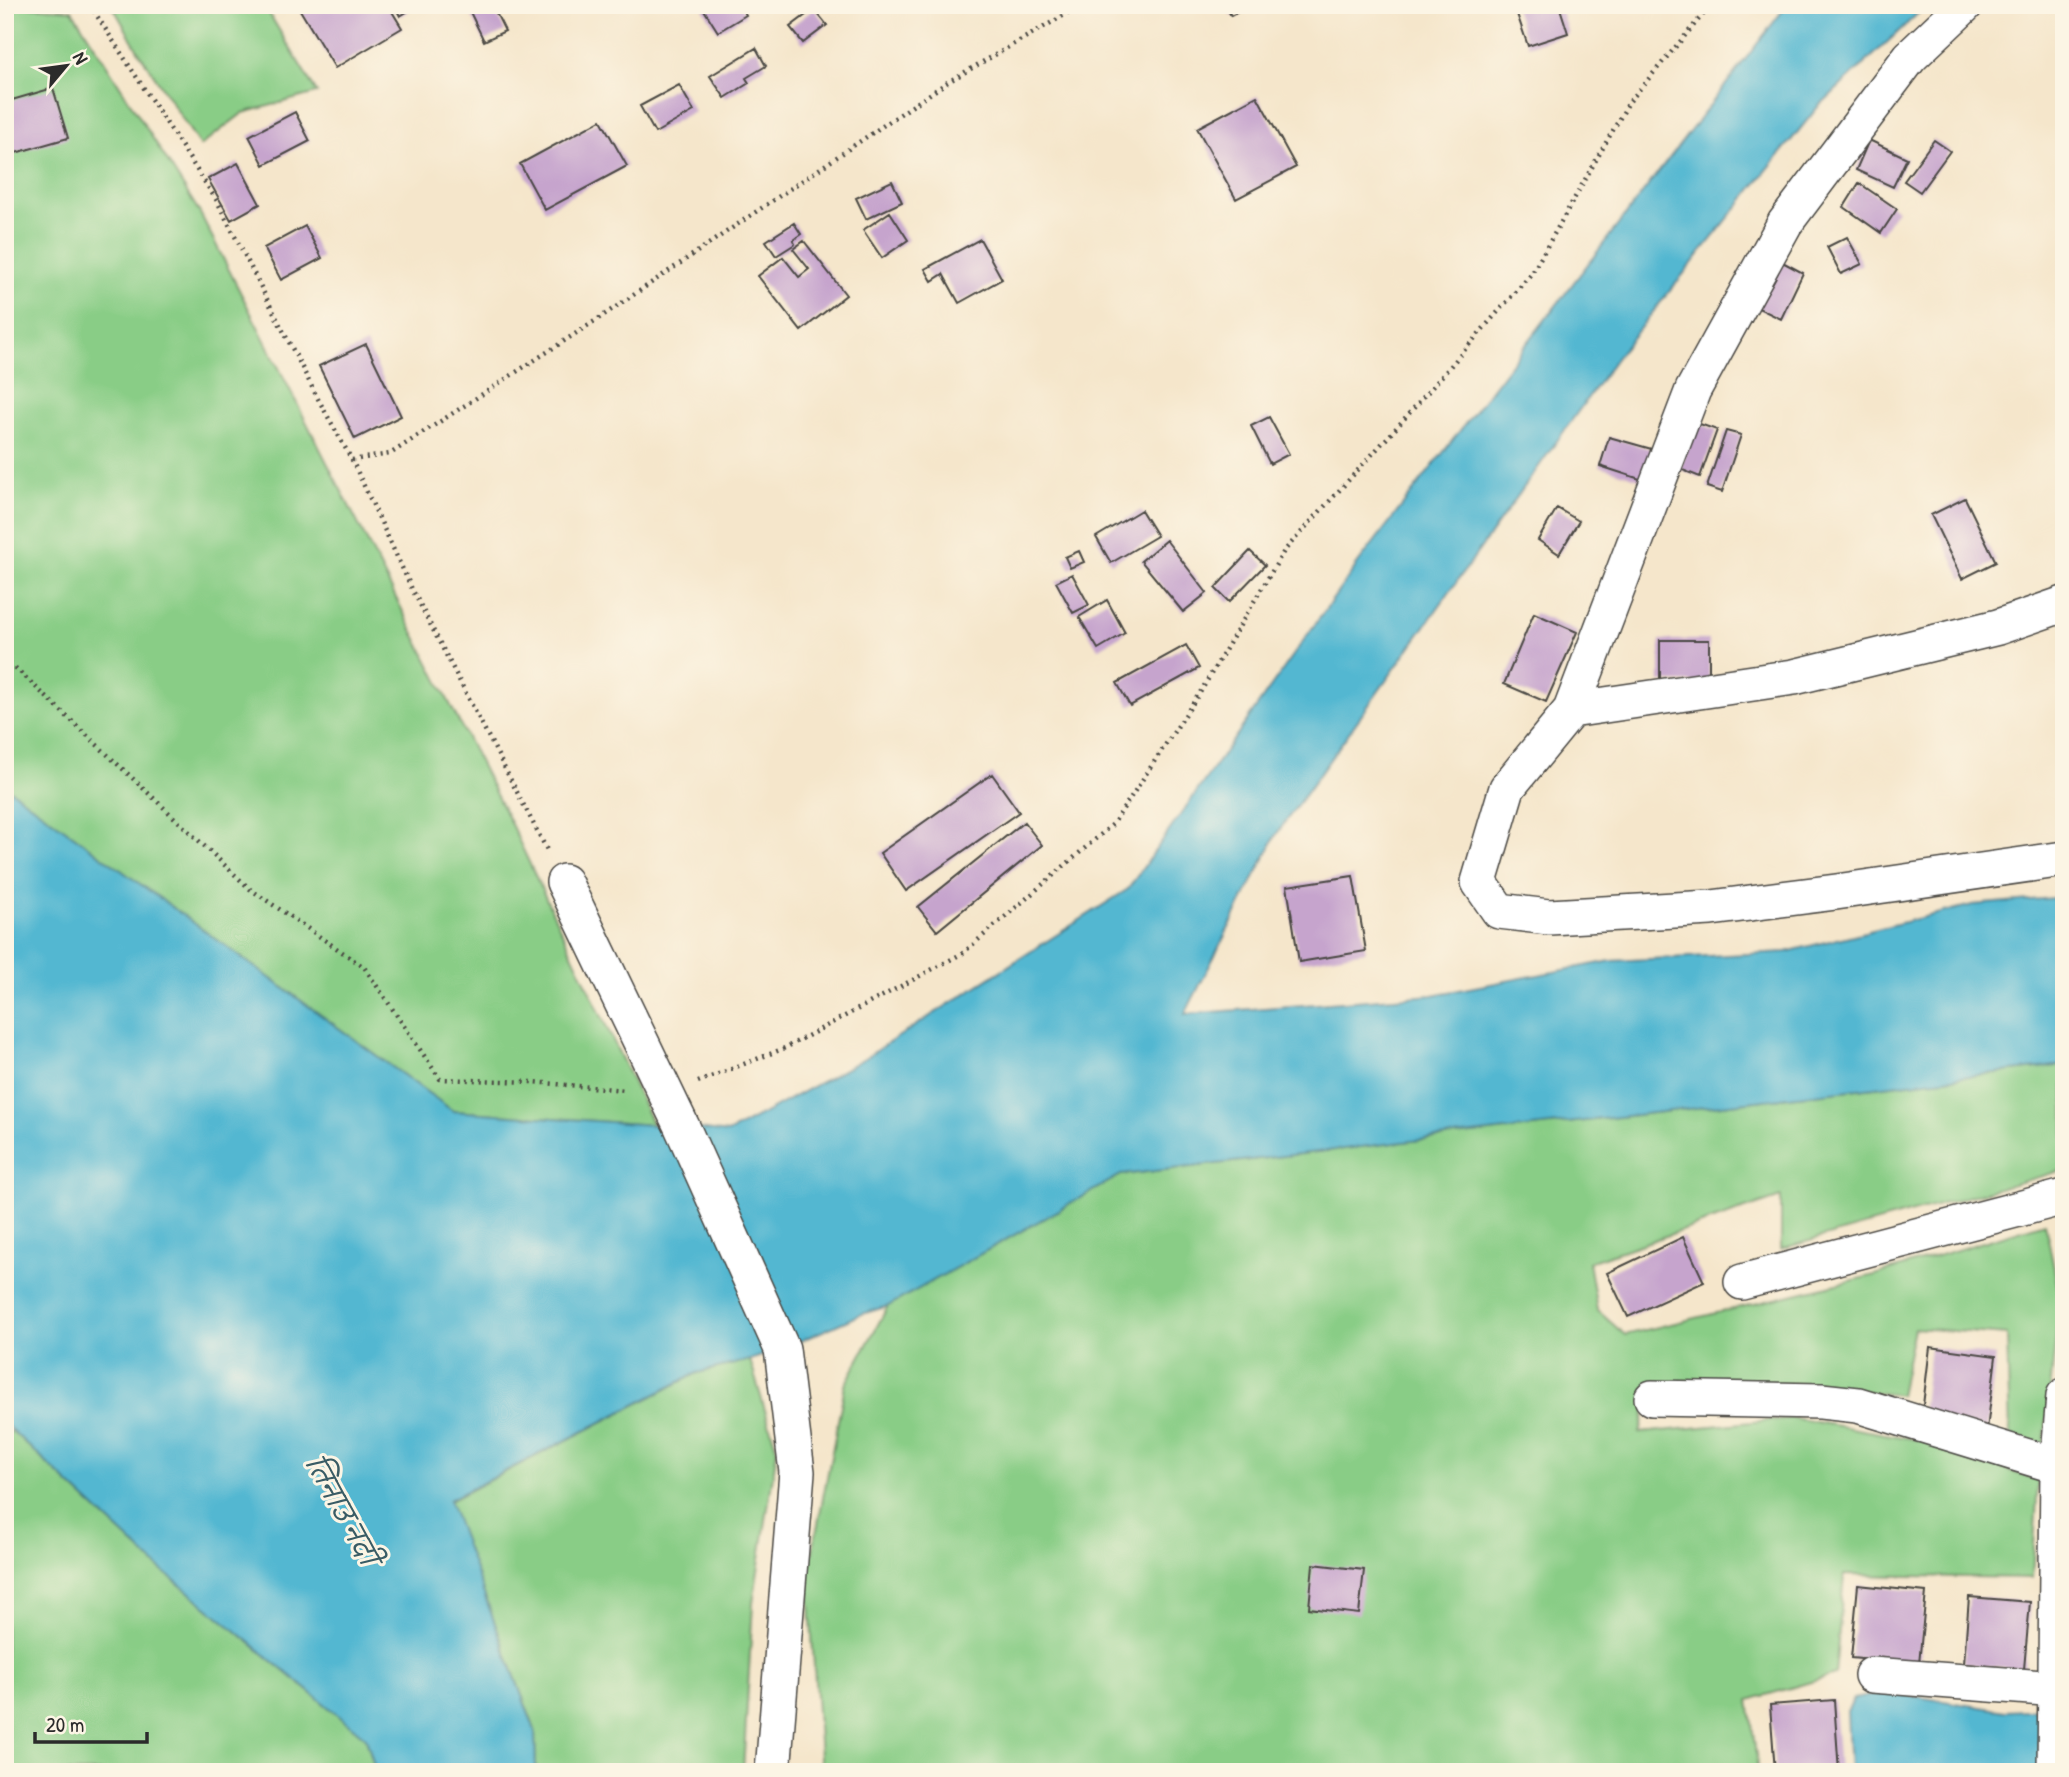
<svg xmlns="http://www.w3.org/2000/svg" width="2069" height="1777" font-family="'Patrick Hand','Playpen Sans Deva',sans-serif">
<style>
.green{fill:#89cd86;stroke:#5a7c58;stroke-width:2}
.water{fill:#52b7d1;stroke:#3e717e;stroke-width:2}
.building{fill:#c6a4cd}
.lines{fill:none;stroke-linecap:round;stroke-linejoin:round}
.street-casing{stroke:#494743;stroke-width:38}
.path{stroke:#494743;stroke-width:4.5;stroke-dasharray:2 5;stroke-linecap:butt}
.street{stroke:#fff;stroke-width:35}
.labels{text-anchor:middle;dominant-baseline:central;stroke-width:6;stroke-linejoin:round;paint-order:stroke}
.water-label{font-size:26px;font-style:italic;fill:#395c65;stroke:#fcf5e5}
</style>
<rect width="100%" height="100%" fill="#fcf5e5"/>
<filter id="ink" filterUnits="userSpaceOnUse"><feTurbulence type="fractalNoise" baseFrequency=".0143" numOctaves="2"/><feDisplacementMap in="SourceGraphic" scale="14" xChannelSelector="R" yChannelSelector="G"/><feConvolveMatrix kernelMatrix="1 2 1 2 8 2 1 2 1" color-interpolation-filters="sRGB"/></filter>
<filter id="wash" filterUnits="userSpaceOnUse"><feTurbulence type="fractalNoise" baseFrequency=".00686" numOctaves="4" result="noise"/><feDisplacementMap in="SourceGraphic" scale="28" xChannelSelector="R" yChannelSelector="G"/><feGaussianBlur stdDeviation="1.57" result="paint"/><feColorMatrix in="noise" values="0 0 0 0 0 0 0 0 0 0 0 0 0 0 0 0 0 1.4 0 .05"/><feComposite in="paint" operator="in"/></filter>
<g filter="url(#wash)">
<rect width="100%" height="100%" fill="#f5e6cb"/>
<!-- green -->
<path class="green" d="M5 5 72 10 200 213 510 822 653 1125 453 1111 5 786Z
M112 5H264L317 93 243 113 200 146 139 52Z
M2064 1065V1170L1781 1249V1197L1589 1262 1597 1310 1625 1335 1875 1275 2045 1223 2060 1299 2044 1444 2010 1435 2007 1335 1914 1328 1900 1395 1717 1378 1651 1385 1640 1433 1793 1418 1931 1442 2038 1481 2032 1578 1844 1575 1835 1675 1749 1700 1758 1772H821L808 1575 845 1385 888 1306 1121 1175Z
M750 1360 777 1450 753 1603 743 1772H536L535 1730 449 1501 697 1373Z
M12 1431 156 1565 366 1738 376 1772H5V1435Z"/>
<!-- water -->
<path class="water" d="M1787 5H1927L1817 108 1619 354 1276 835 1185 1014 1433 995 1611 961 1786 952 1972 905 2064 897V1065L1121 1175 888 1306 859 1315 782 1349 750 1360 697 1373 449 1500 535 1731 536 1772H376L366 1738 156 1565 5 1424V786L453 1111 682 1127 728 1133 865 1058 1128 889 1359 562Z
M1888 1692 2005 1711 2047 1709 2038 1742 2042 1772H1850L1847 1711 1854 1699Z"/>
<g id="blocks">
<!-- building -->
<path class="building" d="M297 5H388L402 28 335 68Z
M394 5H418L400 16Z
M483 5H492L505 31 484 41 470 12Z
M701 5H740L746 15 718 32Z
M1225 5H1251L1231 16Z
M1522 5H1559L1568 33 1528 46 1515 8Z
M814 9 827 25 803 43 790 27Z
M756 48 766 66 746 78 749 83 725 98 710 76Z
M679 85 694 111 655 133 640 106Z
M53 88 68 138 5 156V102Z
M1257 96 1296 167 1236 199 1197 128Z
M295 112 310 141 264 165 249 136Z
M601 120 627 166 545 210 520 164Z
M1869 140 1907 158 1893 187 1856 170Z
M1934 140 1950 151 1920 192 1904 181Z
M238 163 260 204 231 220 208 179Z
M892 181 902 202 866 219 856 198Z
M1859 183 1897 209 1881 233 1844 207Z
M890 212 908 240 882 258 863 230Z
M794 223 801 234 793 240 795 244 776 256 766 241Z
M305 226 322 258 281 280 264 248Z
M1847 237 1862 264 1841 274 1827 247Z
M980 239 1002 279 959 303 943 274 932 281 925 269Z
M804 241 846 295 801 331 758 276 783 257 799 277 809 269 793 249Z
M1775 258 1803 273 1781 319 1752 305Z
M366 344 401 416 355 439 319 366Z
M1269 417 1289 454 1270 464 1251 426Z
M1697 423 1717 430 1700 477 1680 469Z
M1726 431 1741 435 1722 492 1707 487Z
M1609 437 1655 450 1646 481 1600 466Z
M1965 498 1996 562 1962 579 1931 515Z
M1557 508 1579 521 1559 554 1538 540Z
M1141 510 1157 536 1111 563 1096 537Z
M1166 540 1207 593 1183 612 1141 561Z
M1079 551 1084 562 1070 568 1065 557Z
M1250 551 1265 565 1229 602 1215 588Z
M1072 574 1089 605 1073 613 1056 582Z
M1107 600 1125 633 1098 649 1079 617Z
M1534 613 1577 632 1546 702 1504 684Z
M1660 640H1709V683L1660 682Z
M1186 645 1199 668 1130 706 1117 683Z
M992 774 1019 812 906 891 880 853Z
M1024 822 1042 845 937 931 918 907Z
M1353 876 1366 951 1299 962 1287 886Z
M1683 1237 1704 1282 1628 1317 1607 1273Z
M1930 1347 1996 1356 1987 1430 1921 1422Z
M1313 1564 1364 1570 1359 1614 1309 1608Z
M1858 1585 1926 1592 1919 1664 1851 1658Z
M1969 1597 2030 1602 2024 1669 1964 1664Z
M1834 1700 1839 1772H1775L1770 1705Z"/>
</g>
</g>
<g filter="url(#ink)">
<use href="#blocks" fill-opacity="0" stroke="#494743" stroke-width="2"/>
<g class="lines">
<!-- street casing -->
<g class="street-casing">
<path id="street" d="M1965 5 1910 57 1785 223 1693 390 1571 710 1507 788 1479 882 1499 911 1549 917 1711 908 1836 892 2064 859
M1571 710 1794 677 1998 627 2064 604
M564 882 682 1127 782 1349 797 1472 773 1772
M1742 1282 2064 1197
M1652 1398 1821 1401 1858 1405 2064 1468
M1872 1675 2057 1689
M2055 1772 2058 1466 2064 1396"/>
</g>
<!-- path -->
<path class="path" d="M90 5 217 201 317 397 352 460 412 589 547 850
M352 460 390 454 598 319 946 83 1082 5
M5 658 250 889 364 967 440 1079 533 1082 625 1090
M698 1082 785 1048 963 953 1113 824 1201 691 1284 551 1398 426 1532 273 1629 102 1711 5"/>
<!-- street -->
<use href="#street" class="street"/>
</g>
</g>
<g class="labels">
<!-- water labels -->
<g class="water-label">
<text transform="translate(342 1510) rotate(61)">तिनाउ नदी</text>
</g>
</g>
<!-- margin -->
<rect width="2069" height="1777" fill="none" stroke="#fcf5e5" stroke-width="28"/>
<!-- north arrow -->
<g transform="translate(66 66) rotate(61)" stroke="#fcf5e5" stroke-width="5" paint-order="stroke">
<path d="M0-5L12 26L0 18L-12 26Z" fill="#2b2b2b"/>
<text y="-10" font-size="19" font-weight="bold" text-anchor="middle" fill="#2b2b2b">N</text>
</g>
<!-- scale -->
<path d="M35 1732v10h112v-10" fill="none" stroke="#2b2b2b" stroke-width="3.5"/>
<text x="46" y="1732" font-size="21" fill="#2b2b2b" stroke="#fcf5e5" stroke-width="5" paint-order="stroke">20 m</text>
</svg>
